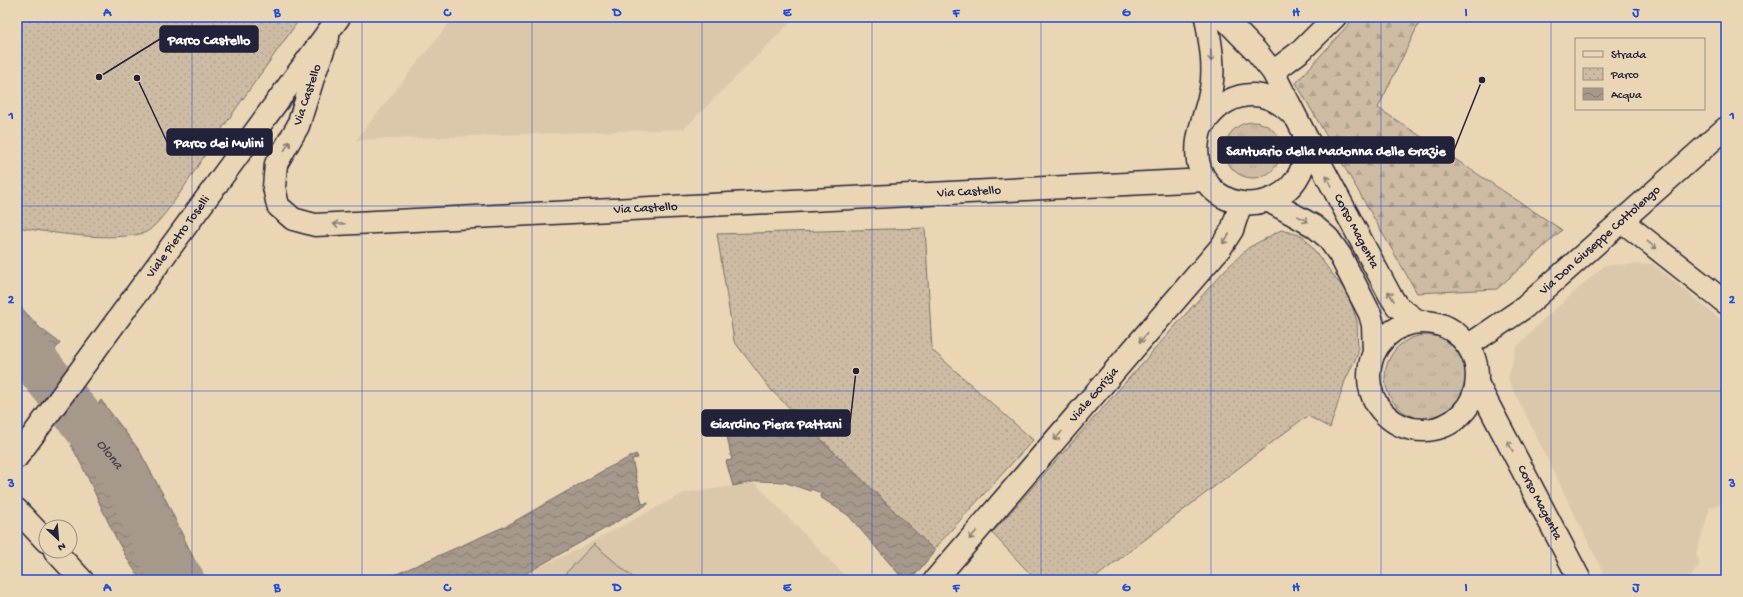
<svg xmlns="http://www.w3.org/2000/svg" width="1743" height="597" font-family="'Gochi Hand',sans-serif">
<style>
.built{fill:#dbc8ab}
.grass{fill:url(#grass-tufts);stroke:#786f6f}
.forest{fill:url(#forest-firs);stroke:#786f6f}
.park{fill:url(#park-dots);stroke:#786f6f}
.pitch{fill:#cdbca3;stroke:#786f6f}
.water{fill:url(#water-waves);stroke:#71696b}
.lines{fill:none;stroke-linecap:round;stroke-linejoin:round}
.river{stroke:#a6988b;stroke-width:47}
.street-casing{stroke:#22223b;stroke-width:25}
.secondary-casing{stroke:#22223b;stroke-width:25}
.primary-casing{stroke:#22223b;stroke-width:25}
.street{stroke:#ead6b4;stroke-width:22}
.secondary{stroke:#ead6b4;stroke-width:22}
.primary{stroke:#ead6b4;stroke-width:22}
.oneway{stroke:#867c78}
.grid{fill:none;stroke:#1d4ed8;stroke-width:1;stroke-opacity:0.55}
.labels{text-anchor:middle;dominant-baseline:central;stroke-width:3;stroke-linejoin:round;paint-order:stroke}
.street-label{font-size:13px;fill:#22223b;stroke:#ead6b4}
.water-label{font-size:14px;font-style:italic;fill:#4a4553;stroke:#ead6b4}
.leader{fill:none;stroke:#22223b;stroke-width:1.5}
.callout-dot{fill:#22223b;stroke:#ead6b4;stroke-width:1.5}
.callout{fill:#22223b;stroke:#22223b;stroke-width:1.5}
.callout-label{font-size:14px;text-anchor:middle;font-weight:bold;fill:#fff}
.neatline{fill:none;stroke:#1d4ed8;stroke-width:1.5}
.grid-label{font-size:13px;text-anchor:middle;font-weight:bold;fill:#1d4ed8}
</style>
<defs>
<pattern id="grass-tufts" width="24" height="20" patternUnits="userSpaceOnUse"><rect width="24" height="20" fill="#cdbca3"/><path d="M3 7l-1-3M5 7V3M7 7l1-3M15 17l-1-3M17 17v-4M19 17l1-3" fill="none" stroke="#b0a18d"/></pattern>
<pattern id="forest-firs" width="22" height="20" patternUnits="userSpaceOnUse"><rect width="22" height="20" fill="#cdbca3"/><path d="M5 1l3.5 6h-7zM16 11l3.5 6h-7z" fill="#b0a18d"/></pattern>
<pattern id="park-dots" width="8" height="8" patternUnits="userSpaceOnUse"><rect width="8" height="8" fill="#cdbca3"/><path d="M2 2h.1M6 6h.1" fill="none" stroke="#b0a18d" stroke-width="1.8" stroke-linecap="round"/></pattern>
<pattern id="water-waves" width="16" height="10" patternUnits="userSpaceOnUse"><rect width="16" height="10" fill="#a6988b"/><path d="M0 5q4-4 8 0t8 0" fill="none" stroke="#877c73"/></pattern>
</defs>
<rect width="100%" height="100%" fill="#ead6b4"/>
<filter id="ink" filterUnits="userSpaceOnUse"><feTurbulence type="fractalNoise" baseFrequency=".025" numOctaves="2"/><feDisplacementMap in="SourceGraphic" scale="8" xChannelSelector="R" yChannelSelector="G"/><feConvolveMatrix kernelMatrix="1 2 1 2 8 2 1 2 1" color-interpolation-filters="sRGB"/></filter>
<g filter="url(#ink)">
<!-- built -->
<path class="built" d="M454 17H796L684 129 356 140Z
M1653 264 1726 324V501L1710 508 1696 554 1700 563 1689 580H1607L1508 379 1516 348 1545 318 1605 265Z
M755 483 849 580H512L578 549 684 493Z"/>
<!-- grass -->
<path class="grass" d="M1225 150a28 28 0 1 1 56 0a28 28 0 1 1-56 0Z
M1385 377a42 42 0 1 1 84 0a42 42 0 1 1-84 0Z"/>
<!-- forest -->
<path class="forest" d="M1355 17H1422L1378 108 1562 230 1497 289 1417 293 1296 83Z"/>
<!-- park -->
<path class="park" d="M17 17H301C272 58 243 98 215 139 203 157 161 228 144 233 110 242 52 233 17 227Z
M925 228 932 350 1033 440 932 551 800 418 772 391 734 341 717 234Z
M1281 230 1303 236 1348 294 1357 321 1358 353 1345 381 1330 428 1308 416 1300 421 1092 580H1036L992 533 1223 272 1248 248Z"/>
<!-- pitch -->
<path class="pitch" d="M594 544 636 580H559Z"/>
<!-- water -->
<path class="water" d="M17 303 40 328 60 343 31 382 17 365Z
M101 400 139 450 166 500 201 574 205 580H141C111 538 96 489 71 445Z
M798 417 935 551 911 580H904L848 515 820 497 821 493 811 489 810 491 784 482 757 481 733 486 726 461 732 460 727 436 798 420Z
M636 454 638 458 632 459 642 504 648 503V504L525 574 511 580H376L399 573 508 525 606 469Z"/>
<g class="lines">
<!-- river -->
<path class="river" id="s1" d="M17 343 28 353 124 473 164 560 181 580"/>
<!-- street casing -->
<g class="street-casing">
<g id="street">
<path id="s2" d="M328 37 314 75 298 126 276 164 274 187 278 206 293 219 315 225 1206 180"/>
<path d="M1273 72 1302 50 1335 17"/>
<path d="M1622 221 1726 303"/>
<path id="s3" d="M1477 383 1580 580"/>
<path d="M17 510 46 541"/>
<path d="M55 551 82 580"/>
<path id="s4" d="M935 580 1221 247 1232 230 1241 203"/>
</g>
</g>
<!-- secondary casing -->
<g class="secondary-casing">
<g id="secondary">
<path d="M1206 17C1210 41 1215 65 1211 89 1206 116 1191 142 1200 169 1221 228 1317 207 1304 136"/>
<path id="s5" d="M1223 17 1256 51 1273 72 1303 131 1390 295 1397 306 1419 322"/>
<path d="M1203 125C1226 90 1265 84 1294 116"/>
<path d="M1269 201 1314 226 1328 238 1340 255 1370 314 1373 325 1374 352"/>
<circle cx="1423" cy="376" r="54"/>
<path id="s6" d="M1469 345 1525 307 1726 128"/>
</g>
</g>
<!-- primary casing -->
<g class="primary-casing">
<g id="primary">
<path id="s7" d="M17 457 339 17"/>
</g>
</g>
<!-- street -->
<use href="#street" class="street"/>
<!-- secondary -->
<use href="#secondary" class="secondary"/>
<!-- primary -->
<use href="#primary" class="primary"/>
</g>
<!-- one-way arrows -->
<defs><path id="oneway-shaft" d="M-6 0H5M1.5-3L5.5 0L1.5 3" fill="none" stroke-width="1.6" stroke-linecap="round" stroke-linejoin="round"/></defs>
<g class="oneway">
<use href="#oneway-shaft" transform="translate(1211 56) rotate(87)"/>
<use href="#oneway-shaft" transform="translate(287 146) rotate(-60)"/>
<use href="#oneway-shaft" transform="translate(1329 181) rotate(-118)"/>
<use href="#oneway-shaft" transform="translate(1303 219) rotate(29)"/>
<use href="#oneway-shaft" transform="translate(339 224) rotate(177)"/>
<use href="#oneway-shaft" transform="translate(1226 239) rotate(123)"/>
<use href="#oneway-shaft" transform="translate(1652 245) rotate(38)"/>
<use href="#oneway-shaft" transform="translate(1391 296) rotate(-121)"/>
<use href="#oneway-shaft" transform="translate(1143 338) rotate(131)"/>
<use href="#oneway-shaft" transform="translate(1058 436) rotate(131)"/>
<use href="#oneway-shaft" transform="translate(1510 446) rotate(-118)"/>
<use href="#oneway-shaft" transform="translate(973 535) rotate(130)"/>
</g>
</g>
<!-- grid -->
<path class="grid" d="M192 17V580M362 17V580M532 17V580M702 17V580M872 17V580M1041 17V580M1211 17V580M1381 17V580M1551 17V580M17 206H1726M17 391H1726"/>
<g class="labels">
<!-- street labels -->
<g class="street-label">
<text transform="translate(308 95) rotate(-71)">Via Castello</text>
<text stroke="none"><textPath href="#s2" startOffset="878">Via Castello</textPath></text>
<text stroke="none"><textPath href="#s2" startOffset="554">Via Castello</textPath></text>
<text stroke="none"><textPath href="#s5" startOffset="254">Corso Magenta</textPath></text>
<text stroke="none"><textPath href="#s7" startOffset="273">Viale Pietro Toselli</textPath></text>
<text stroke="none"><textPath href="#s6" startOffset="168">Via Don Giuseppe Cottolengo</textPath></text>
<text stroke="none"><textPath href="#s4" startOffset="244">Viale Gorizia</textPath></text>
<text stroke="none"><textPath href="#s3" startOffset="135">Corso Magenta</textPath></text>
</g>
<!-- water labels -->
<g class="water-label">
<text stroke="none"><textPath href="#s1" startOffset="145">Olona</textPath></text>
</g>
</g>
<!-- callouts -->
<path class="leader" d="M99 77L160 39M137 78L167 142M1482 80L1454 150M856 371L850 423"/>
<g class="callout-dot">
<circle cx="99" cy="77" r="4"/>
<circle cx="137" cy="78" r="4"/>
<circle cx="1482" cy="80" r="4"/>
<circle cx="856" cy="371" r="4"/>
</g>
<g class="callout">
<rect x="160" y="26" width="98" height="26" rx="4"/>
<rect x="167" y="129" width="105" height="26" rx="4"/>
<rect x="1218" y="137" width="236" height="26" rx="4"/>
<rect x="702" y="410" width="148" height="26" rx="4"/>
</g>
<g class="callout-label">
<text x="209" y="44">Parco Castello</text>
<text x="219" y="147">Parco dei Mulini</text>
<text x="1336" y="155">Santuario della Madonna delle Grazie</text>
<text x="776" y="428">Giardino Piera Pattani</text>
</g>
<!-- margin -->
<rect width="1743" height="597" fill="none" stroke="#ead6b4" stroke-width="44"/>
<!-- legend -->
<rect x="1575" y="38" width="130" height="72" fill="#ead6b4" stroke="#9a8e84"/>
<rect x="1583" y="51" width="20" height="6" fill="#ead6b4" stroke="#9a8e84"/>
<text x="1611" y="58" font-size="12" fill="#22223b">Strada</text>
<rect x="1583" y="68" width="20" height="12" fill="url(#park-dots)" stroke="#9a8e84"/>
<text x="1611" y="78" font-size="12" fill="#22223b">Parco</text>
<rect x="1583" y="88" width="20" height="12" fill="url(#water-waves)" stroke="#9a8e84"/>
<text x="1611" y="98" font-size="12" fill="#22223b">Acqua</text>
<!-- north arrow -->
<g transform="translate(58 539) rotate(154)"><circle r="19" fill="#ead6b4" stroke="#9a8e84"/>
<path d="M0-3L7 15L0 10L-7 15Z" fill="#22223b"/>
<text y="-6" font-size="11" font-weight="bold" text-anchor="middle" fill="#22223b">N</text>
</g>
<rect x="22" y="22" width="1699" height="553" class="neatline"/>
<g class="grid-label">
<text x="107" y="16">A</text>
<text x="277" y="16">B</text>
<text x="447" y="16">C</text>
<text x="617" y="16">D</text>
<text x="787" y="16">E</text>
<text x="956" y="16">F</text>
<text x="1126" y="16">G</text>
<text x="1296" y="16">H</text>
<text x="1466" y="16">I</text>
<text x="1636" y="16">J</text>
<text x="11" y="119">1</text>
<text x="1732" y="119">1</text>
<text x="11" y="303">2</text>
<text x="1732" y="303">2</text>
<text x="11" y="487">3</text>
<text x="1732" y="487">3</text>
<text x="107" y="591">A</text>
<text x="277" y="591">B</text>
<text x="447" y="591">C</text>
<text x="617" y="591">D</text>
<text x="787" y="591">E</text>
<text x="956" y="591">F</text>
<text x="1126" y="591">G</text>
<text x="1296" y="591">H</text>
<text x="1466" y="591">I</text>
<text x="1636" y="591">J</text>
</g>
</svg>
